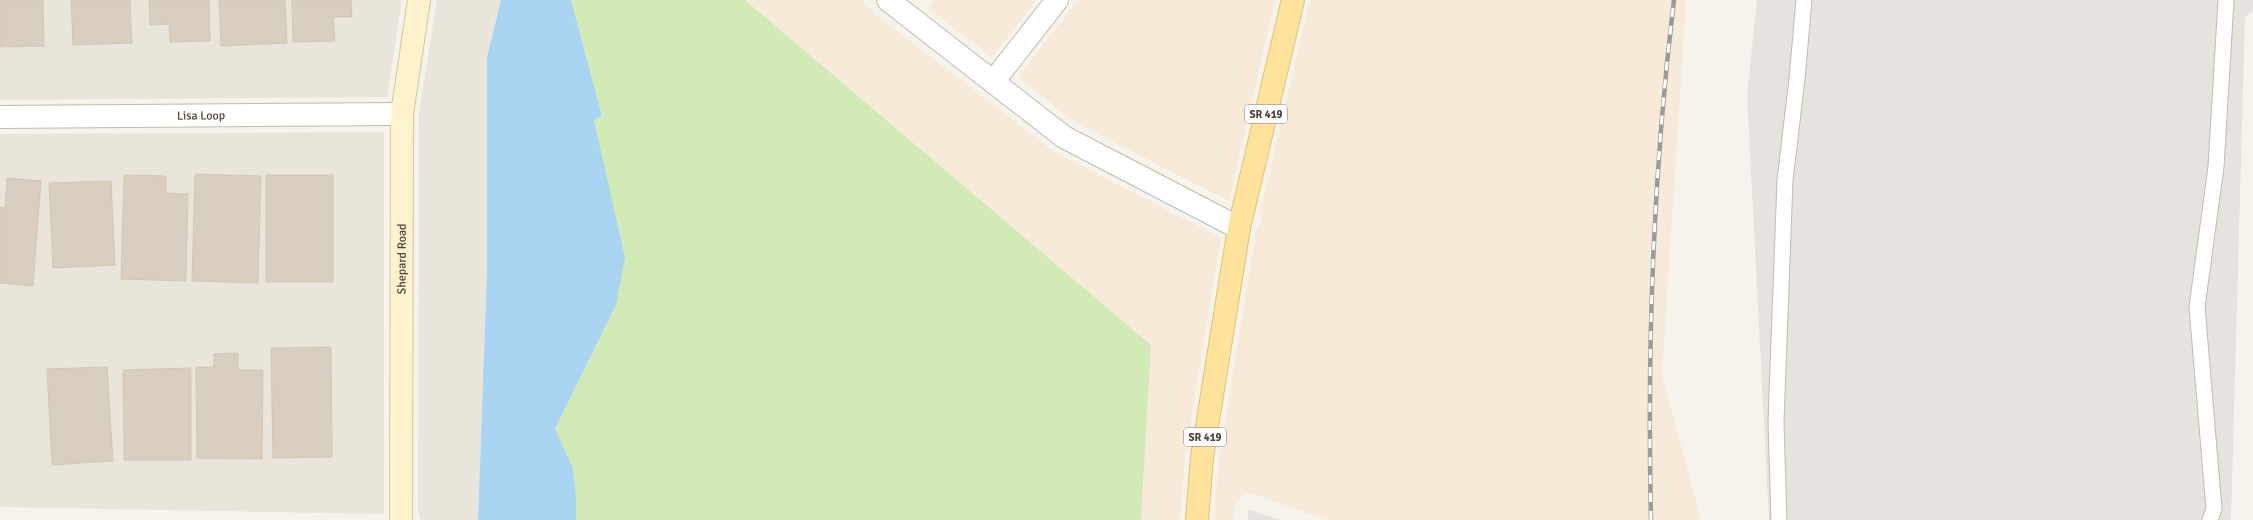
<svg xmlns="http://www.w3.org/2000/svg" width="2253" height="520" font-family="Signika,sans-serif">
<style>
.residential{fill:#eae5da}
.commercial{fill:#f7ead8}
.industrial{fill:#e6e2dd}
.green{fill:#d2eab5}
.water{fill:#a9d4f2}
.building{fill:#d8cfc1;stroke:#d3c7b4}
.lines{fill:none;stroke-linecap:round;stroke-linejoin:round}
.lane-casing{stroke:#c2bbae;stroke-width:17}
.street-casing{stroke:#c2bbae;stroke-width:24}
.secondary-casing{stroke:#d6c79b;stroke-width:24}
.primary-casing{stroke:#e6c16a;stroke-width:24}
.lane{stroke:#fff;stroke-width:15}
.street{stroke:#fff;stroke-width:22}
.secondary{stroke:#fff3cd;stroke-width:22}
.primary{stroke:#ffe39c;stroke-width:22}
.rail-casing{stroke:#9a9a9a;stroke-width:4.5}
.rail{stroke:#fff;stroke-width:3;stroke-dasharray:9;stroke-linecap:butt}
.labels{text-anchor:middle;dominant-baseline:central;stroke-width:4;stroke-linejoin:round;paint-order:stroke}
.shield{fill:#fff;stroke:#817c74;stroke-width:1}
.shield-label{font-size:11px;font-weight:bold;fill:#4b4439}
.street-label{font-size:12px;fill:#4b4439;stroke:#fff}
</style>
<rect width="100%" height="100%" fill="#f6f3ec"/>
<!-- residential -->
<path class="residential" d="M0 0H402L387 97 0 100Z
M437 0H501L487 57V271L478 520H420V514H418L419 113Z
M384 132V514L0 507V134Z"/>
<!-- commercial -->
<path class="commercial" d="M745 0H861L880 18 1053 151 1221 238 1185 456 1180 520H1141L1151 345Z
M934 0H1037L992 57 928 8Z
M1078 0H1275L1229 201 1075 122 1018 77Z
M1310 0H1686L1662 375 1701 520H1327L1254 494H1245L1237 500 1233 510V520H1214L1219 457 1256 232 1263 219 1259 217Z"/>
<!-- industrial -->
<path class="industrial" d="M1757 0H2253V11L2245 17 2231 520H1769L1747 95Z
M1248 509 1281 520H1248Z"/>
<!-- green -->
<path class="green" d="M571 0H745L1151 345 1141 520H576V495L573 468 555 429 616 305 606 179 594 120 602 116Z"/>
<!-- water -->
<path class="water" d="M501 0H571L602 116 594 120 625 258 616 305 555 429 573 468 576 495V520H478L487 271V57Z"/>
<!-- building -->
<path class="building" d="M0 0H43L44 46 0 47Z
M71 0H130L132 43 73 45Z
M149 0H209L210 41 170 42 169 24 150 25Z
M219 0H285L287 43 221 46Z
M292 0H351L352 17H333L335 41 293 42Z
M195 174 261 176 258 283 192 281Z
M124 175 166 176V193L188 194 186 281 121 279Z
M266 175H333V282H266Z
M7 178 41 181 33 286 0 283V207L5 208Z
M111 181 115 265 53 268 49 183Z
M331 347 332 457 273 458 271 348Z
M238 353V370H263L262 459 197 458 196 367H214V354Z
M107 367 113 461 52 465 47 369Z
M191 368V460H124L123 370Z"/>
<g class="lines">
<!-- lane casing -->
<g class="lane-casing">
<path id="lane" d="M1779 520 1776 422 1785 180 1797 79 1804 0
M2210 520 2214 509 2197 307 2216 167 2226 0"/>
</g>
<!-- street casing -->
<g class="street-casing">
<g id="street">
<path d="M888 0 1064 137 1239 228"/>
<path d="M993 82 1057 0"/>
<path id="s1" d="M0 117 402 114"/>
</g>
</g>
<!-- secondary casing -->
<g class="secondary-casing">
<g id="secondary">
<path id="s2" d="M401 520 402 114 419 0"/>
</g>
</g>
<!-- primary casing -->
<g class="primary-casing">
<path id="primary" d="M1197 520 1202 457 1239 228 1293 0"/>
</g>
<!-- lane -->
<use href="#lane" class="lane"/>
<!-- street -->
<use href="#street" class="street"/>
<!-- secondary -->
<use href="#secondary" class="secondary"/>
<!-- primary -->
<use href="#primary" class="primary"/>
<!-- rail casing -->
<g class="rail-casing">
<path id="rail" d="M1651 520C1647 347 1653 172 1674 0"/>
</g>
<!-- rail -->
<use href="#rail" class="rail"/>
</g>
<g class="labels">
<!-- shield labels -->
<g class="shield">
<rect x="1245" y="105" width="42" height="18" rx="3"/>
<rect x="1184" y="428" width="42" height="18" rx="3"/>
</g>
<g class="shield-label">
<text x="1266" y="114">SR 419</text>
<text x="1205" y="437">SR 419</text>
</g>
<!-- street labels -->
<g class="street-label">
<text stroke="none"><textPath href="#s1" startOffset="201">Lisa Loop</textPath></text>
<text stroke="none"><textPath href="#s2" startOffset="261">Shepard Road</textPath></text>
</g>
</g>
</svg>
